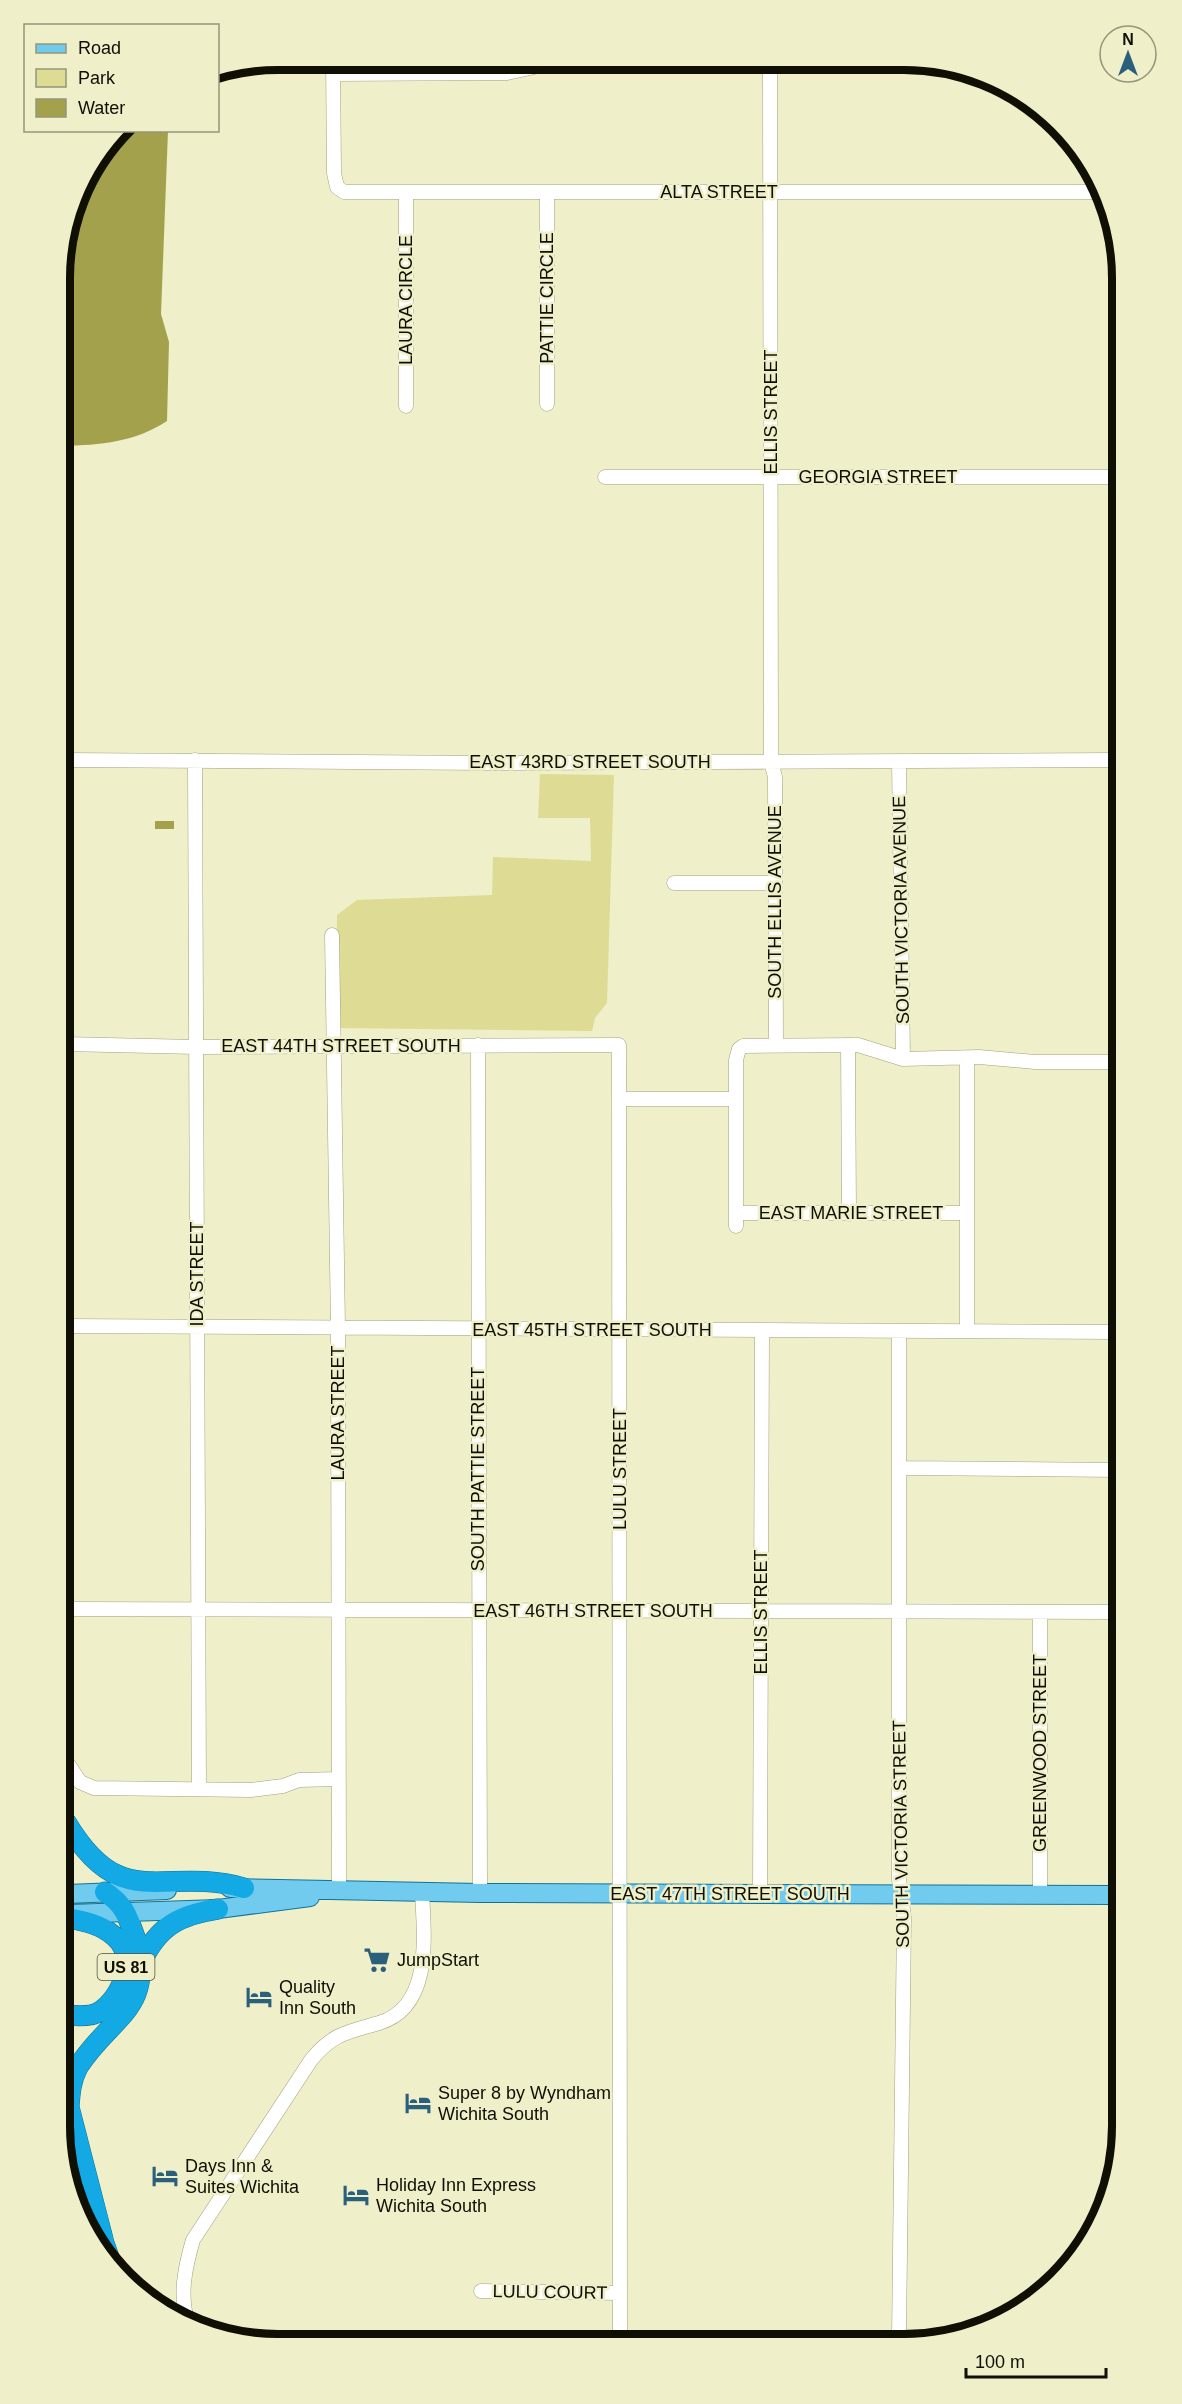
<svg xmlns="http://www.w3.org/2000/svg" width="1182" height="2404" font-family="Arial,sans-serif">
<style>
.green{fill:#dedc94}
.water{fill:#a4a14d}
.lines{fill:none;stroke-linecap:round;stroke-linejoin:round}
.minor-casing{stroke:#a1a17e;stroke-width:15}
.major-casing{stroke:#127396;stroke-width:20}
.highway-casing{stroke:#127396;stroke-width:21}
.minor{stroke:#fff;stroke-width:14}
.major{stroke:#71cbef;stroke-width:18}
.highway{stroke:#13a9e5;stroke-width:20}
.labels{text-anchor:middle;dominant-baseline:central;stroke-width:5;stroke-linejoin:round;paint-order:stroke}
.shield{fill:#efefca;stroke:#52523f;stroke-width:1.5}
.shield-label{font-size:16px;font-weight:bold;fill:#0f0f04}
.street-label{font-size:18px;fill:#0f0f04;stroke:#efefca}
.poi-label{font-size:18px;fill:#0f0f04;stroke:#efefca;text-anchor:start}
.rim{fill:none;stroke:#0f0f04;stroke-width:8}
</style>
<rect width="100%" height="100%" fill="#efefca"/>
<!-- green -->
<path class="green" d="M540 774 614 775 607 1003 595 1018 592 1031 336 1028 337 915 357 900 492 895 493 857 591 861 590 818H538Z"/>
<!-- water -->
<path class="water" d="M122 131H168L161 314 169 342 167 421C135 442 101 445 62 446V250L83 182Z
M155 821H174V829H155Z"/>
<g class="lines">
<!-- minor casing -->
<g class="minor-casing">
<path id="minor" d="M333 60 334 173 337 187 344 192H1102
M770 63 771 761 775 777 776 1044
M333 74 507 73 557 62
M547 192V404
M406 193V406
M605 477H1115
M63 760 488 763 1116 760
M195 760 199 1789
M899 761 903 1059
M674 883H775
M332 935 338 1328 339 1892
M64 1044 196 1047 619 1045 620 2338
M478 1045 480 1893
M848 1045 849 1214
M967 1058V1331
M619 1099H735
M736 1213H967
M736 1226V1060L739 1049 743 1046 858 1045 903 1059 979 1057 1035 1062H1118
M65 1326 1119 1332
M899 1468 1119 1470
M66 1609 1120 1612
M66 1761 80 1782 94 1788 251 1790 283 1786 299 1780 338 1779
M760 1894 762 1331
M1040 1895V1612
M481 2291 620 2293
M188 2323C179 2296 185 2267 193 2240L311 2060C333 2033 348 2032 379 2023 433 2007 424 1935 422 1892
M899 2337 904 1918 899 1879V1331"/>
</g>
<!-- major casing -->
<g class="major-casing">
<path id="major" d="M230 1888 480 1893 1121 1895
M67 1894 167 1890
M69 1914 218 1909 310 1897"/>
</g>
<!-- highway casing -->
<g class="highway-casing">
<path id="highway" d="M66 1822C122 1916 162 1865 244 1888
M67 1918C84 1921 100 1924 114 1936 139 1956 122 1998 99 2012 91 2017 77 2016 67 2015
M141 1963C158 1926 179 1915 218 1909
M99 2229 111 2263
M103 2239 69 2107C70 2093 71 2080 78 2067 110 2016 156 2010 135 1937 128 1917 124 1904 105 1892"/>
</g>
<!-- minor -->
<use href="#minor" class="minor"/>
<!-- major -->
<use href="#major" class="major"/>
<!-- highway -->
<use href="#highway" class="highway"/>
</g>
<!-- icons -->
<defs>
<g id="supermarket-bare" transform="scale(2.07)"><path d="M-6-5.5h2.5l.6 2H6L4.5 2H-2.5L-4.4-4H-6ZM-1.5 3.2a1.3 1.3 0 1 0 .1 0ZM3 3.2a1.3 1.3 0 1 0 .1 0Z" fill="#2a607b" stroke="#efefca" stroke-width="2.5" paint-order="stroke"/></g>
<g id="hotel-bare" transform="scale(2.07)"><path d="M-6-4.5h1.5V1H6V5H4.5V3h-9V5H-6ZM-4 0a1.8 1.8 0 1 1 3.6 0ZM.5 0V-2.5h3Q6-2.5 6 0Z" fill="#2a607b" stroke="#efefca" stroke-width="2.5" paint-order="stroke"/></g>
</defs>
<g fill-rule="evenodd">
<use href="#supermarket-bare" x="377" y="1960"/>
<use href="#hotel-bare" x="259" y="1997"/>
<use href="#hotel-bare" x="418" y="2103"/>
<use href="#hotel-bare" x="165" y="2176"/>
<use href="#hotel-bare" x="356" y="2195"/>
</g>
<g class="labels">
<!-- shield labels -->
<rect class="shield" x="97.5" y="1954" width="57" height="26" rx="4.5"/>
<g class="shield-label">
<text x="126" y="1967">US 81</text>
</g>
<!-- street labels -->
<g class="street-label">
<text x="719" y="192">ALTA STREET</text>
<text transform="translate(547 298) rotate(-90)">PATTIE CIRCLE</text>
<text transform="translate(406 300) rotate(-90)">LAURA CIRCLE</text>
<text transform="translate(771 412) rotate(-90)">ELLIS STREET</text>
<text x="878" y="477">GEORGIA STREET</text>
<text x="590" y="762">EAST 43RD STREET SOUTH</text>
<text transform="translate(775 902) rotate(-90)">SOUTH ELLIS AVENUE</text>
<text transform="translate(901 910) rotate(-91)">SOUTH VICTORIA AVENUE</text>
<text x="341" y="1046">EAST 44TH STREET SOUTH</text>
<text x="851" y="1213">EAST MARIE STREET</text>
<text transform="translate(197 1274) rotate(-90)">IDA STREET</text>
<text x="592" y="1330">EAST 45TH STREET SOUTH</text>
<text transform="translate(338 1413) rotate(-90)">LAURA STREET</text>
<text transform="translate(478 1469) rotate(-90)">SOUTH PATTIE STREET</text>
<text transform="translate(620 1469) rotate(-90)">LULU STREET</text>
<text x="593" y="1611">EAST 46TH STREET SOUTH</text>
<text transform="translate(761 1612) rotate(-90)">ELLIS STREET</text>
<text transform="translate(1040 1753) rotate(-90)">GREENWOOD STREET</text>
<text transform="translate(901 1834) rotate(-91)">SOUTH VICTORIA STREET</text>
<text x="730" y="1894">EAST 47TH STREET SOUTH</text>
<text transform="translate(550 2292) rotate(1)">LULU COURT</text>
</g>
<!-- poi labels -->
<g class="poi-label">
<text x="397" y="1960">JumpStart</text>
<text x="279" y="1987">Quality<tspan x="279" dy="21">Inn South</tspan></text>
<text x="438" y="2093">Super 8 by Wyndham<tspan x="438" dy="21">Wichita South</tspan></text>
<text x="185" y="2166">Days Inn &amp;<tspan x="185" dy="21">Suites Wichita</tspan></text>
<text x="376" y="2185">Holiday Inn Express<tspan x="376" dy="21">Wichita South</tspan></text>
</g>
</g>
<!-- crop -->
<path d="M0 0H1182V2404H0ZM278 70H904A208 208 0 0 1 1112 278V2126A208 208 0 0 1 904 2334H278A208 208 0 0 1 70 2126V278A208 208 0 0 1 278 70Z" fill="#efefca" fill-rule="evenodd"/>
<path class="rim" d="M278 70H904A208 208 0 0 1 1112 278V2126A208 208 0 0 1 904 2334H278A208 208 0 0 1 70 2126V278A208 208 0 0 1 278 70Z"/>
<!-- legend -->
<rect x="24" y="24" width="195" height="108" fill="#efefca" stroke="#95957b" stroke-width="1.5"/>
<rect x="36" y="44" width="30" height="9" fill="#71cbef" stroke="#95957b" stroke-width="1.5"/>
<text x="78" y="54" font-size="18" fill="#0f0f04">Road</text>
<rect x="36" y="69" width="30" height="18" fill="#dedc94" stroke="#95957b" stroke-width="1.5"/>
<text x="78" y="84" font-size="18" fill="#0f0f04">Park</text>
<rect x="36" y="99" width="30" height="18" fill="#a4a14d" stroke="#95957b" stroke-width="1.5"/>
<text x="78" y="114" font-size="18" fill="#0f0f04">Water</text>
<!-- north arrow -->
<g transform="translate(1128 54)"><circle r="28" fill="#efefca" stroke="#95957b" stroke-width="1.5"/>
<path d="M0-4.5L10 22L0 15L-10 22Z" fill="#2a607b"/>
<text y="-9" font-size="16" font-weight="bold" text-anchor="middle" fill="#0f0f04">N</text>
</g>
<!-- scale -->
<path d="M966 2368v9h140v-9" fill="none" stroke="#0f0f04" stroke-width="3"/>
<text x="975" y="2368" font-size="18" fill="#0f0f04" stroke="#efefca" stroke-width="4.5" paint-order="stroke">100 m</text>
</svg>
